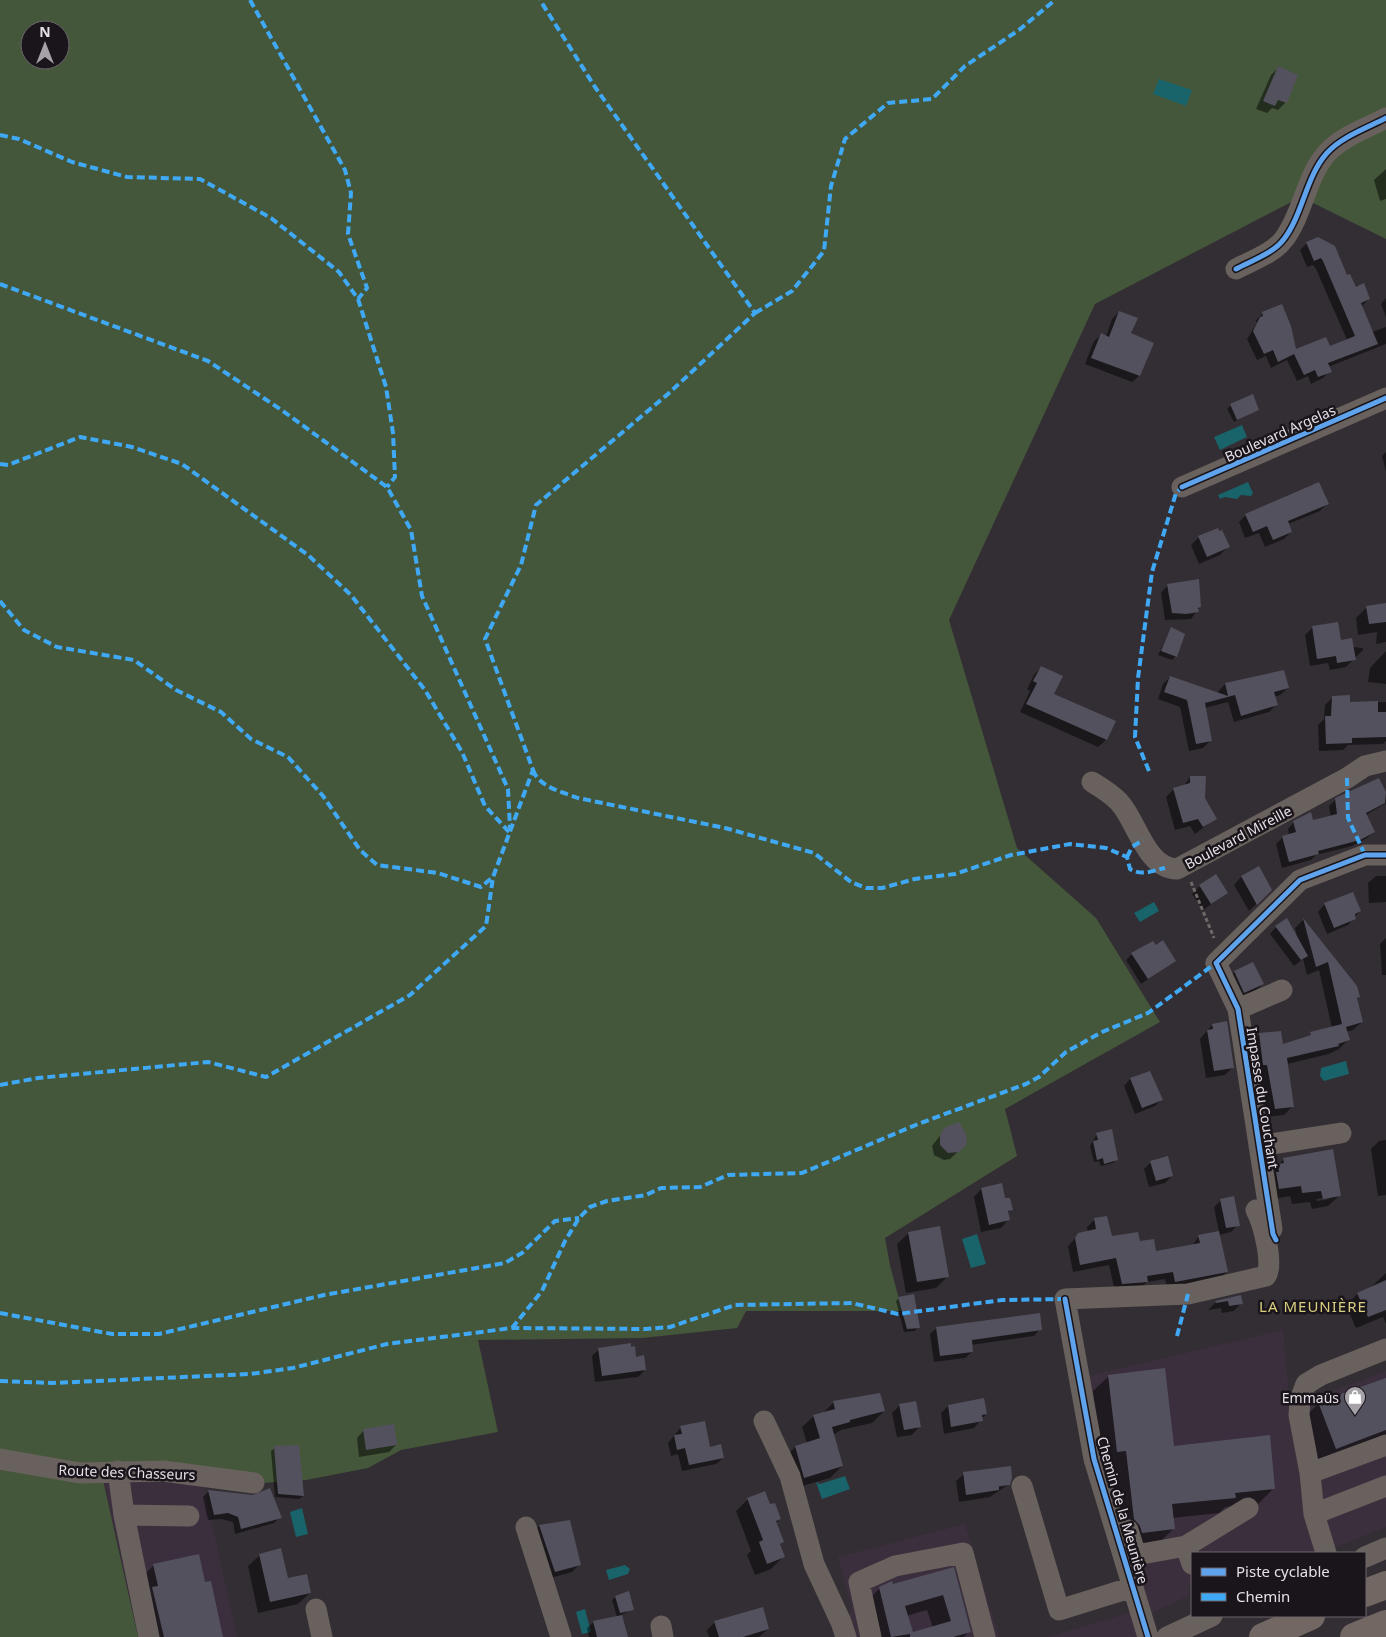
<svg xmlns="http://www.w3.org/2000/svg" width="1386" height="1637" font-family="'Noto Sans',sans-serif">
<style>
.built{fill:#3b2f3d}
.green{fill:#45573b;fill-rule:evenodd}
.water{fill:#19636a}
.shadow{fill:#0007;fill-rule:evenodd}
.building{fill:#54515f;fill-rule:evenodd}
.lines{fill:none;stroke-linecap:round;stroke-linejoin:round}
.path{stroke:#6f6a68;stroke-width:3;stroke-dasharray:4 2.5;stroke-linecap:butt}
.minor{stroke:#69615d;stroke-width:21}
.highway{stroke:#726762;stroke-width:28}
.quiet{stroke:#3fa9f5;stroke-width:4;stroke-dasharray:8 4;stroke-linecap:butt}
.cycleway-casing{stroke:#1a151a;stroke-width:8}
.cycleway{stroke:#60a3ed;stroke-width:5}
.labels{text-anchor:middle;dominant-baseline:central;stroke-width:5;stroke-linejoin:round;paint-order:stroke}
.street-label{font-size:14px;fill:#e6dfe7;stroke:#1a151a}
.poi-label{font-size:14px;fill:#e6dfe7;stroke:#1a151a;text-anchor:end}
.neighbourhood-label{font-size:15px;letter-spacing:1px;fill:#d8cf81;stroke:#1a151a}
</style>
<rect width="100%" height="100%" fill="#332e33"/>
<!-- built -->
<path class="built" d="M1283 1330 1290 1406 1386 1371V1527L1337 1547 1331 1544 1308 1553H1192V1582L1189 1584 1188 1596 1148 1615 1106 1484 1084 1377Z
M154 1476 204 1487 237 1637H138L103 1479Z
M965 1524 999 1637H852L846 1619 852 1608 838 1557Z
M1136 1611 1139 1637H1047Z"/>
<!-- green -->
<path class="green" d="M0 0H1386V239L1301 197 1095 304 949 620 1017 848 1096 918 1160 1022 1005 1109 1017 1156 885 1238 890 1265 902 1311H746L737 1328 642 1338 478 1340 498 1432 401 1450 368 1468 306 1480 204 1487 154 1476 103 1480 138 1637H0ZM30 30H60V60H30Z"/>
<!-- water -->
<path class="water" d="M1159 79 1192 90 1186 106 1153 94Z
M1242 425 1247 437 1220 450 1214 437Z
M1248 482 1253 493 1251 496 1241 495 1237 499 1225 497 1220 499 1218 495Z
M1154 902 1159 911 1140 922 1134 913Z
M1346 1061 1349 1074 1324 1081 1320 1076 1321 1068Z
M977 1234 986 1264 971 1268 962 1239Z
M845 1476 850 1489 822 1499 816 1482 820 1484Z
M302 1508 308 1534 296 1537 290 1512Z
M625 1565 630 1569 628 1574 609 1580 606 1570Z
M585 1609 591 1632 582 1634 576 1612Z"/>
<!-- shadow -->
<path class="shadow" d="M1278 68 1286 102 1278 110 1272 108 1267 113 1256 109 1271 75Z
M1386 169V199L1380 201 1374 180Z
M1307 243 1347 277 1355 289 1369 299 1362 306 1372 332 1386 327V344L1328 367 1330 371 1323 378 1311 384 1308 376 1297 381 1287 360 1271 368 1266 356 1257 360 1247 339 1257 323 1256 320 1263 313 1295 350 1329 348 1347 340 1316 269 1313 265 1307 267 1300 250Z
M1386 298V317L1381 304Z
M1119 312 1139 376 1132 382 1085 364 1094 341 1101 335 1106 337 1112 319Z
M1231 405 1258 409 1234 422 1227 409Z
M1386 452V472L1382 456Z
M1327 504 1320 511 1288 524 1291 532 1284 539 1265 547 1259 533 1245 538 1239 522 1246 515Z
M1199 537 1228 547 1220 555 1199 564 1191 545Z
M1168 585 1200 607 1191 619 1165 620 1161 593Z
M1386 604V642L1376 644 1377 632 1358 635 1356 618 1367 607Z
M1313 627 1335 645 1363 648V650L1346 667 1330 670 1328 663 1310 666 1305 635Z
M1171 629 1176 656 1172 660 1158 655Z
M1386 651V684L1368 682 1370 668Z
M1041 667 1052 695 1106 740 1098 747 1020 712 1030 691 1027 689 1034 675Z
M1170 677 1219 694 1218 692 1225 684 1288 688 1280 695 1274 697 1276 705 1269 712 1234 722 1228 702 1205 708 1210 741 1203 748 1189 751 1180 707 1158 699 1163 684Z
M1333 697 1349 703 1386 702V741L1383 744 1348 745 1343 750 1319 751 1318 725 1324 719 1325 705Z
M1190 777 1215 819 1195 834 1190 826 1175 830 1166 797 1174 789 1183 787Z
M1378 780 1386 795V803L1366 815 1374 832 1367 838 1352 846 1316 855 1311 860 1282 868 1276 844 1283 837 1289 835 1288 829 1294 822H1312L1331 817 1329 806 1336 799Z
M1259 868 1271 890 1249 911 1234 885 1241 877Z
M1376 876H1386V902L1369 903 1368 883Z
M1200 886 1227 893 1203 910 1192 894Z
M1325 904 1360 911 1348 925 1327 934 1318 912Z
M1303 920 1356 987 1359 997 1356 999 1362 1022 1353 1030 1346 1032 1348 1040 1339 1049 1329 1054 1287 1064 1293 1106 1284 1115 1266 1117 1259 1073H1255L1251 1043 1260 1034 1282 1045 1332 1028 1319 970 1307 975 1303 959 1294 966 1270 934 1276 927 1297 936 1295 928Z
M1386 938V975H1382L1380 944Z
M1132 954 1174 961 1141 984 1126 960Z
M1252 964 1263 984 1255 991 1236 1000 1227 980 1234 972Z
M1212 1025 1233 1067 1225 1075 1206 1078 1200 1039Z
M1149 1072 1161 1100 1155 1106 1135 1114 1124 1086 1130 1079Z
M943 1132 963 1147 950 1159 944 1160 934 1155 932 1146Z
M1097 1134 1116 1160 1113 1163 1101 1166 1099 1161 1094 1162 1090 1146Z
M1386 1140V1195L1378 1196 1371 1149 1379 1141Z
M1283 1160 1339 1196 1328 1206 1312 1209 1310 1202 1292 1204 1290 1196 1268 1200 1272 1171ZM1329 1197V1199L1317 1201 1316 1199Z
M1151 1162 1172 1176 1165 1183 1149 1187 1144 1169Z
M981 1189 1011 1209 1007 1214 1008 1220 1001 1228 981 1232 974 1197Z
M1221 1200 1238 1225 1231 1232 1219 1235 1227 1272 1219 1279 1167 1289 1165 1279 1147 1282 1139 1290 1115 1291 1109 1265 1073 1272 1068 1246 1079 1234 1088 1232 1087 1227 1095 1219 1111 1238 1139 1243 1155 1253 1192 1246 1199 1236 1219 1232 1214 1207Z
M909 1233 947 1277 936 1288 906 1293 897 1244Z
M1386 1273V1324L1383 1317 1356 1328 1346 1306 1357 1294 1370 1288Z
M1240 1296 1241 1303 1234 1311 1222 1313 1221 1308 1208 1310 1216 1302Z
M899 1298 918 1327 915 1331 904 1332 896 1301Z
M937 1328 1040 1329 1034 1336 971 1345 972 1352 965 1358 934 1362 930 1334Z
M599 1349 635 1358 645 1370 638 1377 595 1382 592 1356Z
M1109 1376 1173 1447 1274 1488 1258 1504 1225 1507 1219 1513 1172 1518 1173 1529 1158 1544 1127 1548 1118 1535 1111 1466 1101 1467 1093 1391Z
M1386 1379V1439L1320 1464 1303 1419 1319 1403Z
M834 1402 884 1411 872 1423 841 1430 833 1435 842 1466 830 1478 792 1489 784 1459 795 1447 807 1443 802 1427 814 1416 822 1414Z
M900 1405 919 1427 912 1435 897 1437 892 1413Z
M948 1406 986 1414 974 1428 944 1434 941 1413Z
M681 1427 709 1448 723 1458 716 1464 682 1471 678 1454 671 1456 668 1443Z
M364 1430 396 1445 389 1452 359 1457 357 1438Z
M275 1448 303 1496 299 1499 275 1497 271 1451Z
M964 1474 1009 1484 990 1497 959 1502 956 1481ZM1005 1484V1486L993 1488Z
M209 1491 253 1497 280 1517 274 1523 235 1534 233 1522 221 1519 208 1520 203 1497Z
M748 1499 769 1506 780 1519 776 1523 783 1542 779 1546 783 1557 771 1569 755 1575 747 1555 751 1551 736 1511Z
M569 1522 579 1565 572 1572 547 1579 532 1534 539 1526Z
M260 1555 287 1579 310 1593 298 1604 258 1613 248 1566Z
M154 1565 204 1583 222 1637H146L139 1580Z
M953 1569 969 1631 964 1637H871L862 1606 878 1590 891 1583 892 1586ZM927 1610 933 1628 912 1634 906 1616Z
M615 1597 633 1609 621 1615 627 1637H589L587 1628 594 1622 617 1617 612 1600Z
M715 1622 768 1629 759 1637H709L707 1630Z"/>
<!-- building -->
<path class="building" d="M1278 66 1298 75 1287 103 1278 100 1275 106 1263 101Z
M1318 237 1335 246 1347 275 1350 274 1356 287 1364 283 1370 299 1361 303 1378 344 1328 363 1332 372 1318 377 1315 370 1304 375 1294 354 1278 362 1273 350 1264 354 1253 331 1260 317 1263 316 1262 312 1282 304 1291 326 1296 349 1326 337 1330 346 1355 336 1323 261 1321 258 1314 261 1306 242Z
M1119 311 1138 318 1131 333 1154 343 1140 376 1091 358 1101 333 1109 337Z
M1253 394 1259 410 1237 420 1230 404Z
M1319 482 1329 504 1288 521 1292 532 1273 540 1267 526 1253 532 1245 514Z
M1218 528 1219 531 1222 530 1230 547 1207 557 1198 536Z
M1199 579 1201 607 1198 608 1199 612 1186 614 1172 613 1167 584Z
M1386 603V622L1369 624 1366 606Z
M1338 622 1341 640 1352 638 1356 660 1337 663 1336 656 1317 659 1312 626Z
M1171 627 1185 634 1177 657 1161 651Z
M1041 666 1063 676 1054 694 1116 721 1107 740 1026 704 1037 683 1033 681Z
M1284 670 1289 688 1274 692 1278 705 1241 716 1235 695 1205 703 1212 741 1196 744 1187 700 1164 692 1170 676 1228 696 1225 683Z
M1350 695V702L1378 701V712H1386V737L1352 738V743L1326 744 1325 716H1331L1332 696Z
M1190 776H1206L1205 798 1217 819 1203 827 1198 819 1183 823 1173 788 1190 783Z
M1379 778 1386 792 1385 803 1366 813 1375 832 1360 840 1318 851 1319 854 1289 862 1282 836 1296 832 1293 821 1311 812 1313 820 1337 814 1335 798Z
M1259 866 1272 890 1257 905 1241 876Z
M1216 874 1228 893 1211 904 1199 885Z
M1353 892 1361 911 1355 914 1356 919 1334 928 1324 903Z
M1287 918 1308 956 1301 960 1275 926Z
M1303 918 1357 986 1360 997 1357 998 1363 1022 1346 1027 1350 1040 1338 1044 1339 1046 1287 1058 1294 1107 1275 1109 1267 1065H1263L1259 1033 1281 1031 1283 1044 1311 1035 1310 1032 1342 1024 1328 962 1316 967Z
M1163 940 1176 961 1148 979 1131 953 1153 941 1156 945Z
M1253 962 1264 984 1244 993 1234 971Z
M1227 1021 1234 1068 1214 1071 1207 1030 1213 1029 1212 1024Z
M1150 1071 1163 1100 1142 1108 1130 1078Z
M959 1122 967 1136 966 1145 959 1152 948 1153 940 1145V1135L944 1128Z
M1112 1129 1118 1160 1104 1164 1103 1158 1097 1160 1093 1141 1098 1140 1096 1133Z
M1333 1149 1341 1196 1323 1199 1321 1191 1302 1193 1301 1186 1279 1189 1276 1172H1279L1278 1164 1284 1163 1283 1158Z
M1168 1156 1173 1176 1156 1181 1150 1161Z
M1002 1183 1005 1198H1010L1013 1210 1008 1211 1010 1220 989 1225 981 1188Z
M1234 1196 1240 1226 1226 1228 1220 1199Z
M1107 1216 1112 1236 1138 1232 1140 1241 1154 1239 1156 1251 1200 1243 1198 1235 1219 1231 1228 1272 1175 1282 1173 1272 1147 1276 1148 1282 1122 1284 1116 1258 1080 1265 1075 1238 1078 1233 1096 1229 1094 1218Z
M940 1226 949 1277 917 1282 908 1232Z
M1386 1280V1310L1368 1317 1357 1293Z
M914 1294 920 1328 907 1329 898 1297Z
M1241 1295 1243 1304 1229 1306 1228 1301 1216 1303 1215 1301Z
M1040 1313 1042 1330 972 1340 973 1352 940 1356 936 1327Z
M631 1343V1347L635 1346 636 1357 644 1355 646 1370 602 1376 598 1348Z
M1165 1368 1174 1446 1270 1435 1275 1489 1235 1493 1236 1498 1172 1504 1175 1529 1142 1533 1140 1526 1134 1519 1126 1451 1117 1452 1108 1375Z
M1386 1378V1430L1336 1449 1318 1402Z
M880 1393 885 1411 850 1420V1422L832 1427 843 1466 804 1478 795 1446 820 1438 813 1415 835 1409 833 1401Z
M984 1398 987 1414 982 1415 983 1421 951 1427 948 1405Z
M916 1401 921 1427 904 1430 899 1404Z
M705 1421 710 1447 721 1444 724 1458 689 1465 685 1448 677 1450 674 1435 682 1434 680 1426Z
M394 1424 397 1445 366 1450 363 1429Z
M299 1445 304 1496 278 1494 274 1446Z
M1011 1466 1012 1478 1010 1485 999 1486V1490L966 1495 963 1472Z
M270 1488 282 1518 241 1529 238 1517 228 1513 214 1515 208 1490 253 1495Z
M765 1491 770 1504 775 1503 781 1519 776 1521 784 1542 780 1544 785 1557 767 1564 759 1542 763 1540 747 1498Z
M570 1520 581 1565 555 1572 539 1525Z
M281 1548 288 1578 307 1574 311 1593 270 1602 259 1554Z
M199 1554 205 1582 211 1581 223 1637H164L152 1587 158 1586 153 1564Z
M954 1567 971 1632 953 1637H910V1634L891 1637 879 1587 892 1581 893 1584ZM943 1595 951 1621 913 1632 905 1606Z
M629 1591 634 1610 620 1613 615 1596Z
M763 1607 769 1629 743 1637H719L714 1621Z
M622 1615 628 1637H597L593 1621Z"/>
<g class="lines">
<!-- path -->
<path class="path" d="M1191 882 1214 938"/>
<!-- minor -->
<path class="minor" d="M1236 269C1251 261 1274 253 1284 239 1303 214 1306 176 1327 153 1341 137 1367 128 1386 118
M1182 487 1386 398
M1092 782C1102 788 1112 794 1120 803 1138 824 1146 868 1177 869L1347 778 1365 766 1386 761
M1238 1009 1282 990
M1259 1146 1341 1133
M1272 1229 1238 1009 1216 963 1300 880 1365 855H1386
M764 1421 790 1476 814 1564 841 1622 846 1637
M0 1459 80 1473 163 1471 254 1483
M118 1471 124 1515 189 1516
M1310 1473 1386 1445
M1022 1486 1059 1610 1133 1587
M1314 1514 1386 1486
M124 1515 149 1637
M526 1527 561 1637
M1128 1530 1136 1555 1186 1546 1248 1508
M1186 1546 1192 1564
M1326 1553 1314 1514 1310 1473 1299 1415 1300 1400 1306 1384 1321 1375 1386 1349
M1365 1557 1386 1548
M316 1609 322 1637
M661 1626 663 1637
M871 1637 859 1582 895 1566 963 1553 985 1637
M1148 1637 1094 1459 1065 1299 1188 1294 1266 1276C1274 1264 1263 1223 1256 1210
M1167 1637 1212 1616"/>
<!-- highway -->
<path class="highway" d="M1365 1593 1386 1585
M1263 1637 1311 1616
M1354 1637 1386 1624"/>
<!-- quiet -->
<path class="quiet" d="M250 0 345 170 351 193 348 234 367 288 358 299
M0 135 19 139 72 162 127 177 200 179 271 218 339 272 358 299 386 387 393 433 395 477 387 487
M0 284 208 361 283 411 387 487 411 530 422 596 508 789 510 828
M755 313 792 291 824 251 831 186 845 139 888 103 932 99 965 66 1019 30 1055 0
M0 464 8 465 80 437 132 447 182 464 308 555 351 595 425 690 462 752 485 806 510 833
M0 601 24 630 57 647 134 660 176 690 221 712 251 739 288 757 323 796 360 850 377 865 438 873 481 887 493 877
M533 770C539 787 562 792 578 798L725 828 814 853 851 882 866 888H882L915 879 955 874 1011 855 1070 844 1106 848 1127 857 1130 869C1142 876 1152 871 1165 868
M1149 771 1135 737 1138 678 1152 572 1176 493 1182 487
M1347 778 1348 818 1365 855
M1127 857 1132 847 1143 840
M0 1085 38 1078 208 1062 266 1077 410 995 486 926 493 877 533 770 485 639 521 565 536 505 668 394 755 313 595 87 540 0
M0 1313 112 1334H159L324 1295 505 1263 522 1253 555 1221 579 1218
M512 1328 542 1291 565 1241 579 1218 590 1207 607 1201 646 1195 661 1188 700 1187 728 1175 802 1173 918 1124 1026 1084 1039 1077 1066 1052 1102 1032 1148 1013 1216 963
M1177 1336 1188 1294
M0 1381 53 1383 250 1374 293 1368 387 1344 512 1328 646 1329 670 1327 735 1305 852 1303 898 1314 1002 1300 1065 1299"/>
<!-- cycleway casing -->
<g class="cycleway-casing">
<path id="cycleway" d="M1236 269C1251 261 1274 253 1284 239 1303 214 1306 176 1327 153 1341 137 1367 128 1386 118
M1182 487 1386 398
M1276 1240 1273 1234 1238 1009 1216 963 1300 880 1365 855H1386
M1065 1299 1094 1459 1148 1637"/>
</g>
<!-- cycleway -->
<use href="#cycleway" class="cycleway"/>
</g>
<!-- icons -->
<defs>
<g id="shop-pin" transform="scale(1.125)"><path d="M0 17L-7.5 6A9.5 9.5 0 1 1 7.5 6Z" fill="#a7a1a8" stroke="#1a151a"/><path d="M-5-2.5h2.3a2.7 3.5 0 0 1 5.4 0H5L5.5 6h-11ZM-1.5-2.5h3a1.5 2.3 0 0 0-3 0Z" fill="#fff"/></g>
</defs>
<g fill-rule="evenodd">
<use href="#shop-pin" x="1355" y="1397"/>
</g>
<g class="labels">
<!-- street labels -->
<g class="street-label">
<text transform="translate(1280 433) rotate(-24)">Boulevard Argelas</text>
<text transform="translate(1238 837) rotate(-28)">Boulevard Mireille</text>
<text transform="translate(1263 1098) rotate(81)">Impasse du Couchant</text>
<text transform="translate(127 1472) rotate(2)">Route des Chasseurs</text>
<text transform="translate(1123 1510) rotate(74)">Chemin de la Meunière</text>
</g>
<!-- poi labels -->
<g class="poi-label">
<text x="1339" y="1397">Emmaüs</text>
</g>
<!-- neighbourhood labels -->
<g class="neighbourhood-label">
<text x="1313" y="1306">LA MEUNIÈRE</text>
</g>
</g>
<!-- legend -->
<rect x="1191" y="1552" width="175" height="65" fill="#1a151a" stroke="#6c666c"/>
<rect x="1201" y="1568" width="25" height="8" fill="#60a3ed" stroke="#6c666c"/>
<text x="1236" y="1577" font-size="15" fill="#e6dfe7">Piste cyclable</text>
<rect x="1201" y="1593" width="25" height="8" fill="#3fa9f5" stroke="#6c666c"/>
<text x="1236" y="1602" font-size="15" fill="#e6dfe7">Chemin</text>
<!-- north arrow -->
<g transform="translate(45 45)"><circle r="24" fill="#1a151a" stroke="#6c666c"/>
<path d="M0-4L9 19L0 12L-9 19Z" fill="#a7a1a8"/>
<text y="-8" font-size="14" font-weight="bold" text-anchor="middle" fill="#e6dfe7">N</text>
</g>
</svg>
